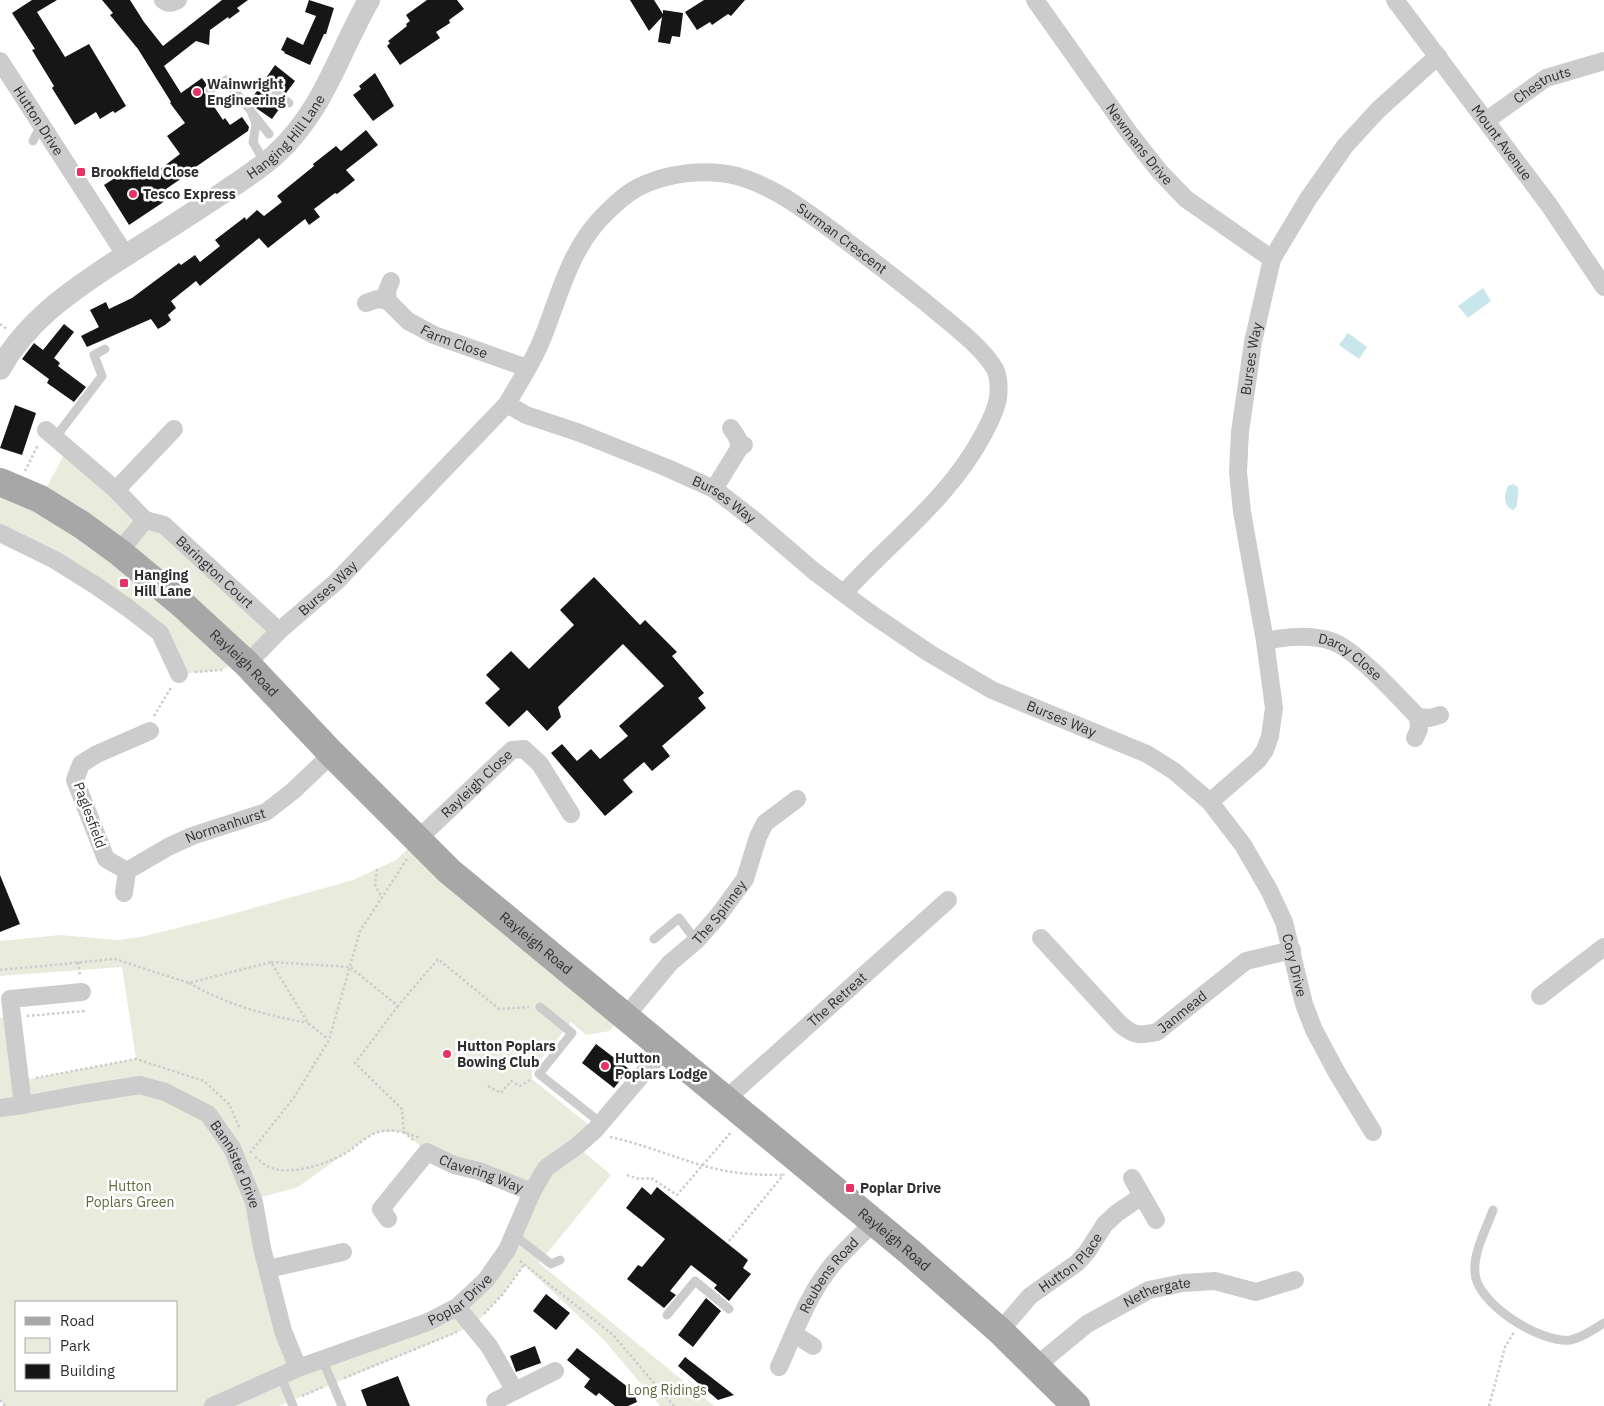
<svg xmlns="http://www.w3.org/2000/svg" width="1604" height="1406" font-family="'IBM Plex Sans',sans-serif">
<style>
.green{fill:#e9ecdd;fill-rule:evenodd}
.water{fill:#c9e6ec}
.building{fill:#161616}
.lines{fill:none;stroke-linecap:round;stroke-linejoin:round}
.path{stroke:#ccc;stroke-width:2.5;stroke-dasharray:2.5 2.5;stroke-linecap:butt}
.service{stroke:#ccc;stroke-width:9}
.minor{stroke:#ccc;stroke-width:18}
.tertiary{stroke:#ccc;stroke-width:22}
.primary{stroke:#a7a7a7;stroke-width:28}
.poi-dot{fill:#e53267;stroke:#fff;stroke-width:2}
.labels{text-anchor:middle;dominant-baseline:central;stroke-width:5;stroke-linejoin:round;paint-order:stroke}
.poi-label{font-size:14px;font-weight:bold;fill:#2f2f2f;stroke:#fff;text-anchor:start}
.street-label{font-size:14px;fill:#2f2f2f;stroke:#fff}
.park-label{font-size:14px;fill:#5d6b3c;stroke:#fff}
</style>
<rect width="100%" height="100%" fill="#fff"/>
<!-- green -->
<path class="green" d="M68 448 279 631 242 660 222 670 179 674 160 633 0 533V482L40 499Z
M417 840 616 1023 610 1031 586 1035 571 1022 532 1070V1079L595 1130 577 1146 611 1175 539 1263 714 1406H660L603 1339 524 1265 503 1294 473 1326 279 1406H5L0 1400V1018L12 1017 20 1081 136 1059 122 967 0 976V941L60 935 117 940 141 937 218 918 353 880 396 860ZM379 1132H404L427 1152 532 1192 486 1280 428 1322 296 1360 259 1198 298 1187 368 1137ZM16 1302H176V1390H16Z"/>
<!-- water -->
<path class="water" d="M1483 288 1491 301 1468 318 1458 306Z
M1348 333 1367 347 1359 359 1339 345Z
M1513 484 1518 487C1519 488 1517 503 1517 506L1513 510C1503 506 1504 494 1508 486Z"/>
<!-- building -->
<path class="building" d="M32 0H57L37 12 65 57 89 44 126 106 115 113 113 111 100 119 96 112 75 125 52 88 54 86 32 50 35 49 12 13Z
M102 0H130L144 22 163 46 222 0H248L237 8 240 11 229 19 228 17 210 30 209 45 196 41 164 66 181 93 202 78 207 85 204 88V93L208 96 214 95 209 99 223 120 225 118 230 125 242 117 249 127 248 131 184 175 185 176 166 189 169 192 164 195 166 199 162 203 129 225 104 185 135 165 142 176 156 167 159 170 180 154 167 136 185 123 170 103 171 102 138 49 110 15 113 13Z
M309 0 334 8 326 34H324L310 65 284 53 285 52 281 50 287 37 303 45 316 16 305 12Z
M427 0H457L464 9 449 20 450 23 436 32 440 38 400 65 387 46 390 43 388 41 407 26 406 24 410 21 406 15Z
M630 0H654L663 14V10L683 13 680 37 672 36 670 44 658 42 662 17 649 31Z
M704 0H745L731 16 728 14 712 25 710 22 697 30 685 12Z
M275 65 295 81 286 93 277 87 271 90 270 96 282 105 272 119 256 108 258 106 252 98Z
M375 73 394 106 373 121 353 95 361 89 359 86Z
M366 130 378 145 346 170 355 180 337 194 335 193 314 209 320 217 309 225 305 219 268 248 259 238 200 286 196 281 171 301 176 308 168 315 171 320 165 325 158 329 151 319 87 347 81 336 99 327 90 310 106 302 109 309 132 298 179 263 181 265 195 255 200 262 220 246 215 240 245 217 246 220 257 210 264 216 282 202 277 196 314 166 313 164 336 146 341 151Z
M64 324 74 332 54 358 60 363 58 366 86 387 74 402 47 383 49 379 22 359 34 343 43 350Z
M15 405 36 413 22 455 0 448Z
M594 577 640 625 645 620 677 652 672 656 704 693 698 698 706 708 662 746 670 756 652 771 644 762 623 780 633 792 605 816 551 753 562 744 577 761 591 749 600 759 628 736 619 726 664 686 623 644 558 707 561 717 547 731 527 710 509 727 485 703 500 689 486 675 511 651 529 669 574 625 560 610Z
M0 875 20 924 0 932Z
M596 1044 629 1069 614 1088 582 1063Z
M642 1187 651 1195 657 1187 748 1260 743 1268 751 1274 729 1301 714 1288 717 1285 691 1265 670 1291 676 1295 664 1308 627 1279 638 1265 642 1267 665 1239 626 1208Z
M546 1294 570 1313 556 1330 533 1311Z
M706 1298 721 1311 693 1347 678 1335Z
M535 1346 541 1363 516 1372 510 1356Z
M577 1348 633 1391 637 1402 628 1406H615L599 1393 596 1396 584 1387 590 1379 567 1360Z
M685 1357 734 1395 718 1400 678 1366Z
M398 1376 410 1406H367L361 1390Z"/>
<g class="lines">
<!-- path -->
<path class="path" d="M0 324 7 329
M25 471 38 445
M195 672 222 670
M154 716 172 686
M377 869 375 885 382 898
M78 962 80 976
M271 962 350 967 398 1006 438 959 499 1009 529 1007
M0 970 115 959 189 983 271 962 308 1023 328 1039
M189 983C228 1005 265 1015 308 1023
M398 1006 355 1063 402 1109 404 1132 414 1141
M27 1016 84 1011V1009
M36 1078 136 1059 204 1081 229 1104 240 1129
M488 1086 501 1093 511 1081 520 1086 530 1080
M610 1137C648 1145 683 1162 721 1170 741 1174 761 1175 782 1175
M250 1153 295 1096 329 1040 360 931 407 859
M255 1157C260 1161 268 1168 275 1169 296 1174 331 1163 349 1151 358 1145 367 1135 379 1132 392 1128 408 1133 420 1138
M627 1175 639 1179 651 1178 677 1195 732 1131
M729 1241 784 1174
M520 1261 612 1334 674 1406
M484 1314 503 1294 524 1265
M344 1378 457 1332
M302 1396 323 1387
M0 1400 5 1406
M1489 1406 1505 1347 1514 1332"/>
<!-- service -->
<path class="service" d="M210 90 226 80 251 111 256 124 253 142 265 163
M276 93 289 103
M254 115 269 134
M33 141 41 125
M55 438 102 376 94 355 105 349
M654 939 679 918 696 941
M540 1007 572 1033 539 1074 601 1123
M1493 1210C1486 1230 1473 1252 1475 1273 1477 1304 1540 1343 1570 1340 1582 1338 1594 1329 1604 1323
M514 1235 551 1264 560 1260
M667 1315 695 1281 729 1309
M323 1361 342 1406
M281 1377 293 1406"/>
<!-- minor -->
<g class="minor">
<path d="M163 0C168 4 173 3 178 0"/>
<path id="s1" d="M1035 0 1130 134 1160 172 1186 199 1272 259"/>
<path id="s2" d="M1395 0 1549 205 1604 287"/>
<path id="s3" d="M0 61 126 256"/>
<path id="s4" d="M1487 120 1546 78 1604 61"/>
<path id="s5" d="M388 301 408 321 434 335 527 368"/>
<path d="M388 301 387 291 391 281"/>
<path d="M366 303 377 299 388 301"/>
<path id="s6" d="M507 404C518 384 531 365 540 344 560 297 568 249 607 212 616 203 626 194 637 188 665 173 706 168 737 176 773 186 803 209 833 231 864 254 895 278 925 302 946 320 981 345 995 369 999 377 999 389 998 398 996 410 990 422 984 433 951 497 891 541 844 593"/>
<path d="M731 428 737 437 740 447"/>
<path d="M46 430 116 490 145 520"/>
<path d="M714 489 740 447 744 445"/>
<path d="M116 490 174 429"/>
<path d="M0 533 55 560 95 585 128 608 160 633 179 674"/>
<path id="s7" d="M119 552 145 520 164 525 279 631"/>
<path id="s8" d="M1265 641C1286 637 1309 634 1331 641 1356 649 1398 697 1418 717L1430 718 1440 715"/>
<path id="s9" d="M247 664 279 631 336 582 507 404 526 415 580 433 665 467 714 489 753 519 815 572 870 613 929 653 992 690 1147 754 1174 771 1210 802 1258 760 1265 750 1270 736 1274 708 1265 641 1242 512 1238 472 1240 432 1253 342 1272 259 1308 199 1345 146 1378 110 1438 56"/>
<path d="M1415 738 1419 729 1418 717"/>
<path id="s10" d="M1210 802 1243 845 1269 890 1284 922 1304 1004 1314 1030 1337 1073 1373 1132"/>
<path id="s11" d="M417 840 512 750 524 749 540 764 571 814"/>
<path d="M127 871 106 859 75 780 81 764 97 754 150 731"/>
<path id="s12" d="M124 893 127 871 168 847 192 836 266 812 293 791 332 754"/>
<path id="s13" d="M1041 938 1120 1024C1134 1036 1139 1036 1157 1032L1246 961 1292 950"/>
<path d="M1540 996 1604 947"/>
<path id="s14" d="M626 1016 670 963 696 941 718 916 745 879 758 837 765 823 797 799"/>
<path id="s15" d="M726 1099 948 900"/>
<path d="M23 1105 10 999 82 992"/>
<path id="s16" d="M0 1108 23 1105 83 1094 140 1085 165 1092 208 1114 232 1148 254 1202 262 1248 283 1331 298 1368"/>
<path d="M1132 1178 1156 1220"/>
<path id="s17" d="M388 1219 381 1209 427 1152 454 1165 479 1171 532 1192"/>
<path d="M268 1269 343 1252"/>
<path d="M457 1307 489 1346 515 1391"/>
<path id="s18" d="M1000 1331 1030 1296 1077 1263 1087 1252 1105 1224 1117 1213 1142 1196"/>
<path d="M794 1334 813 1346"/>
<path id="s19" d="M1036 1366 1087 1324 1149 1290 1183 1283 1215 1281 1256 1292 1295 1280"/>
<path id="s20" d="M779 1367C795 1332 808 1294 833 1264 846 1249 860 1236 874 1222"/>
<path d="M495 1401 555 1371"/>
<path id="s21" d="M213 1406 298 1368 428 1322 457 1307 486 1280 507 1250 532 1192 546 1168 577 1146 595 1130 664 1049"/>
</g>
<!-- tertiary -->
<path class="tertiary" id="s22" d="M0 369C26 322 68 293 112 264 150 240 187 217 224 192 241 180 260 169 276 154 324 110 338 54 369 0"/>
<!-- primary -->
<path class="primary" id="s23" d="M0 482 40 499 82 525 119 552 183 605 247 664 332 754 449 871 910 1252 1000 1331 1076 1406"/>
</g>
<!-- markers -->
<g class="poi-dot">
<circle cx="197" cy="92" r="5"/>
<rect x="76" y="167" width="10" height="10" rx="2.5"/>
<circle cx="133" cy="194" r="5"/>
<rect x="119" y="578" width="10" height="10" rx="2.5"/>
<circle cx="447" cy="1054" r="5"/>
<circle cx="605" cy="1066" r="5"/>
<rect x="845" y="1183" width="10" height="10" rx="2.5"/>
</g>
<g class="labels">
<!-- poi labels -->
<g class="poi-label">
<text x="207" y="84">Wainwright<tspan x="207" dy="16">Engineering</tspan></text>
<text x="91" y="172">Brookfield Close</text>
<text x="143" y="194">Tesco Express</text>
<text x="134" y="575">Hanging<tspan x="134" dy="16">Hill Lane</tspan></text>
<text x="457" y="1046">Hutton Poplars<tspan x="457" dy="16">Bowing Club</tspan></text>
<text x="615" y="1058">Hutton<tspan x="615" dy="16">Poplars Lodge</tspan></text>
<text x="860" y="1188">Poplar Drive</text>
</g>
<!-- street labels -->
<g class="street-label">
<text stroke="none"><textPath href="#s4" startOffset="66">Chestnuts</textPath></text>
<text stroke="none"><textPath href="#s3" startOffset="71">Hutton Drive</textPath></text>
<text stroke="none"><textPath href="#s22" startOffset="372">Hanging Hill Lane</textPath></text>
<text stroke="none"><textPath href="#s2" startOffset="178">Mount Avenue</textPath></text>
<text stroke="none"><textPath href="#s1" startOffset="178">Newmans Drive</textPath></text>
<text stroke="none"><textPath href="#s6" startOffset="482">Surman Crescent</textPath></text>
<text stroke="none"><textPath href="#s5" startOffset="79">Farm Close</textPath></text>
<text stroke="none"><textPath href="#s9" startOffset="1655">Burses Way</textPath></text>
<text stroke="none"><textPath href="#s9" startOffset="606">Burses Way</textPath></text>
<text stroke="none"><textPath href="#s7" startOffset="130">Barington Court</textPath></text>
<text stroke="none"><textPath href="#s9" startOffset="111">Burses Way</textPath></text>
<text stroke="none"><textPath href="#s8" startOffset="91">Darcy Close</textPath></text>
<text stroke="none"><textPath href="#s23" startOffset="306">Rayleigh Road</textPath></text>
<text stroke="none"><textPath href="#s9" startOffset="1011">Burses Way</textPath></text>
<text stroke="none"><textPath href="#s11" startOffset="82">Rayleigh Close</textPath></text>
<text transform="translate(90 815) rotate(70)">Paglesfield</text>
<text stroke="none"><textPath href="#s12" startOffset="131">Normanhurst</textPath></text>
<text stroke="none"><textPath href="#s14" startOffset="140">The Spinney</textPath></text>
<text stroke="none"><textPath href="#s23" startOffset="711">Rayleigh Road</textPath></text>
<text stroke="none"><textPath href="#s10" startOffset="186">Cory Drive</textPath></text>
<text stroke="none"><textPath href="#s15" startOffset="149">The Retreat</textPath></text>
<text stroke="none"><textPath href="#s13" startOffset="189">Janmead</textPath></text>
<text stroke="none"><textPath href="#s16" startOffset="274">Bannister Drive</textPath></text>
<text stroke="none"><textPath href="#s17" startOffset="144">Clavering Way</textPath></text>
<text stroke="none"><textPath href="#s23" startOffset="1176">Rayleigh Road</textPath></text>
<text stroke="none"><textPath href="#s18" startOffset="99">Hutton Place</textPath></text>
<text stroke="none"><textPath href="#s20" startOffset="105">Reubens Road</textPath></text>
<text stroke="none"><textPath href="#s19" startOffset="144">Nethergate</textPath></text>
<text stroke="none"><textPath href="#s21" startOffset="270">Poplar Drive</textPath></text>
</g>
<!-- park labels -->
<g class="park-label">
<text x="130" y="1186">Hutton<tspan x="130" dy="16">Poplars Green</tspan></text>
<text x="667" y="1390">Long Ridings</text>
</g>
</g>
<!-- legend -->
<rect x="15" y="1301" width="162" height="90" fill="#ffffff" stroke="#acacac"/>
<rect x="25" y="1317" width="25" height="8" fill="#a7a7a7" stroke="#acacac"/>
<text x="60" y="1326" font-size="15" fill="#2f2f2f">Road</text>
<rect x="25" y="1338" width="25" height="15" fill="#e9ecdd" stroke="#acacac"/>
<text x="60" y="1351" font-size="15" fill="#2f2f2f">Park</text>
<rect x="25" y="1364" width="25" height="15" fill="#161616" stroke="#acacac"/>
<text x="60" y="1376" font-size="15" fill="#2f2f2f">Building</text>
</svg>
